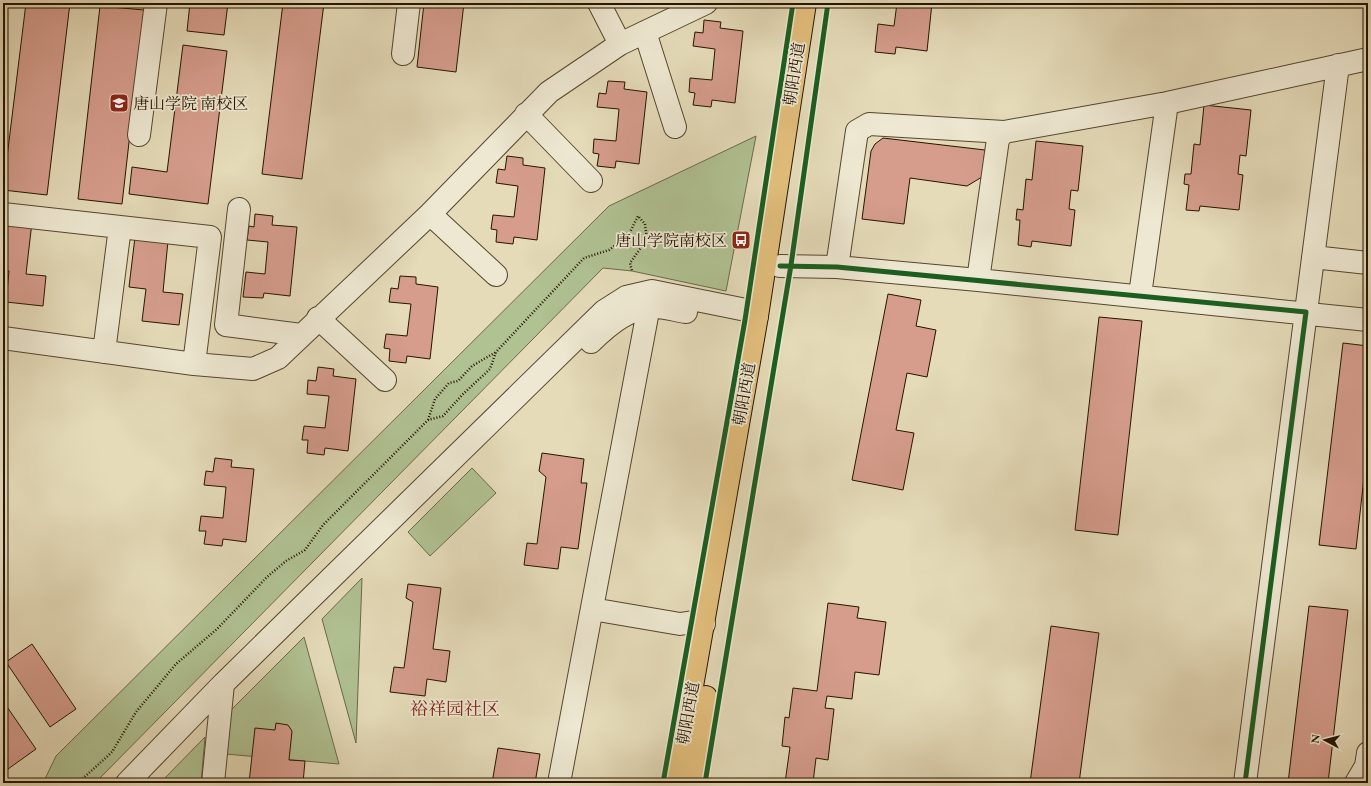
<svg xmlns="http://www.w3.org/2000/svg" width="1371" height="786" font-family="'EB Garamond','Noto Serif SC',serif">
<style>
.green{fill:#b0c192;stroke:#6a6a49}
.building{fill:#d69d8d;stroke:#251400}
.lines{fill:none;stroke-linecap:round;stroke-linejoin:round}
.minor-casing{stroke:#55462e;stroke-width:24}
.major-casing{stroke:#251400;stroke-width:24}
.path{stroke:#251400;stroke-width:2.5;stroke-dasharray:1 2;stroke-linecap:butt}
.minor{stroke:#eee8d2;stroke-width:22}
.major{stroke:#e2be7c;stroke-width:22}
.cycleway-casing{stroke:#eee8d2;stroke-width:8}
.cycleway{stroke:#1b5e20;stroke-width:5}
.labels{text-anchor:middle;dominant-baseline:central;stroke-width:3.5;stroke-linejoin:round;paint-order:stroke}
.street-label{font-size:16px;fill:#251400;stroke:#eee8d2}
.poi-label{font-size:16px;fill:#251400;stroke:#eee8d2;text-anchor:start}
.quarter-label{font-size:18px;fill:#7a1f14;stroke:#eee8d2}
</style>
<rect width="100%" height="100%" fill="#e5dbb9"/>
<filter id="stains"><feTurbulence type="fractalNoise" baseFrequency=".005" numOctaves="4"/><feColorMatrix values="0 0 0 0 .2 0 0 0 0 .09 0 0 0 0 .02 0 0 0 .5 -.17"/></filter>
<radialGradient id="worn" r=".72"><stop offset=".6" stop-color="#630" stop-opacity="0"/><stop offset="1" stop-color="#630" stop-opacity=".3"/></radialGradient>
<!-- green -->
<path class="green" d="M756 136 726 291 632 271 603 268 95 783H43L56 756 609 206Z
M472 468 496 493 430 556 408 532Z
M362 578 356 743 322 619Z
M304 637 339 764 225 754 228 713Z
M205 737 201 783H160Z"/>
<!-- building -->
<path class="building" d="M26 3H70L47 195 3 190Z
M190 3H228L224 35 187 31Z
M283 3H324L302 179 262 174Z
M424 3H464L456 72 417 67Z
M897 3H932L927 51 896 47 895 54 875 52 878 24 894 26Z
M100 6 144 10 122 204 78 199Z
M704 20 721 22 720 28 743 31 735 103 712 100 711 107 693 105 695 93 689 92 690 78 712 80 715 49 693 46 695 32 703 33Z
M183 45 227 51 208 204 129 194 132 167 167 172Z
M608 81 625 82 624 89 647 92 639 164 616 161 615 168 597 166 599 154 593 153 594 139 616 141 619 109 597 107 599 93 606 94Z
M1204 105 1251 110 1246 156 1240 155 1238 174 1243 175 1239 210 1200 206 1199 211 1186 210 1189 185 1184 184 1185 174H1191L1194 144 1200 145Z
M883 138 985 150 982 177 967 186 910 178 904 224 862 219 871 151 875 144Z
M1036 141 1083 146 1078 191 1071 190 1069 209 1075 210 1071 246 1032 241 1031 247 1018 245 1020 220H1016L1017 209 1023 210 1026 179 1032 180Z
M507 156 523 158V165L545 168 537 240 514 237 513 244 496 242 497 230 491 229 493 215 514 217 518 186 496 183 498 169 505 170Z
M255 214 273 216 272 225 297 227 290 296 264 293 263 298 243 297 246 272 265 274 268 242 247 240 249 226 254 227Z
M3 219 32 222 26 274 46 276 43 306 6 302 9 271 3 270Z
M135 237 168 241 163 292 183 294 179 325 142 321 146 289 129 287Z
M400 276 416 277V284L438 287 430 359 407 356 406 363 389 361 390 349 384 348 386 334 407 336 411 304 389 302 391 288 398 289Z
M888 294 921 300 916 326 936 330 927 377 907 373 896 430 914 433 903 490 852 480Z
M1099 317 1142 321 1118 535 1075 530Z
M1343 343 1368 346V442L1356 549 1319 545Z
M318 367 334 369 333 376 356 379 348 451 325 448 324 455 307 453 308 440H302L304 426 325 428 329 396 307 394 308 380 316 381Z
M542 453 584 459 581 483H587L578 549 561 547 558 569 524 565 527 543 537 544 546 477 539 471Z
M215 458 232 460 231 467 254 469 246 542 223 539 222 546 204 544 206 531H199L201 516 223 518 226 487 204 485 206 471 213 472Z
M408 584 441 588 433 649 450 651 446 682 427 679 425 696 390 692 394 667 404 668 413 602 406 598Z
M828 603 859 607 857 618 886 622 879 675 855 672 852 699 827 696 825 708 834 709 828 760 816 758 813 783H785L790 747 782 746 785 717 789 718 793 688 817 691Z
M1309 606 1348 610 1328 783H1288Z
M1051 626 1099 633 1079 783H1030Z
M32 644 76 709 50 727 6 662Z
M3 701 36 749 8 769 3 761Z
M276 723 288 725 292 731 289 760 305 761 303 783H249L255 728 275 730Z
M498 748 540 754 535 783H492Z"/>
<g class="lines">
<!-- minor casing -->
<g class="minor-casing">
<path id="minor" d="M599 3 620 44
M645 32 675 127
M403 54 409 3
M526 114 591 181
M139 135 156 3
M239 209 226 325 301 335
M3 214 210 237 194 364
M430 214 496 275
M1313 257 1368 263
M780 266 837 267 978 280 1368 320
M837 267 857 131 869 124 1004 132
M978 280 998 139 1004 132 1167 103 1368 59
M1140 295 1167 103
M318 318 385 380
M3 338 194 364 253 369 278 358 430 214 549 92 620 44 706 3
M591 342C606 327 627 309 649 307 660 306 674 310 686 312
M104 352 120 227
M592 609 680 624 693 622 704 624
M127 783 223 684 604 311 626 297 652 291 746 310 757 316
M213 783 223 684
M559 783 651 295
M1245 783 1338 65
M1356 783 1366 766 1368 753"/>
</g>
<!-- major casing -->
<g class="major-casing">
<path id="major" d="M675 783 757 316 805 3
M691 783 706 697"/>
</g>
<!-- path -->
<path class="path" d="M428 420 435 399 449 383 458 381 472 366 496 352
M78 783 112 752 136 712 176 664 217 629 267 577 286 561 305 550 323 525 428 420 443 416 463 394 490 369 496 352 584 258 609 250 628 236 638 216 645 224 647 239 630 263 632 271"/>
<!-- minor -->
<use href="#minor" class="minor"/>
<!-- major -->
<use href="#major" class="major"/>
<!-- cycleway casing -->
<g class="cycleway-casing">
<path id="cycleway" d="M780 266 837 267 1306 312 1245 783
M663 783 745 320 793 3
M705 783 791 265 828 3"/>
</g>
<!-- cycleway -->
<use href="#cycleway" class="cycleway"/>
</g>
<!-- icons -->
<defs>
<g id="university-square" transform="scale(1)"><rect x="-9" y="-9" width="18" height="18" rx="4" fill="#8f2418" stroke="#eee8d2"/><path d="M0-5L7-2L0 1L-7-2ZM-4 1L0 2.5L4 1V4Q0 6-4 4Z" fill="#fff"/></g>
<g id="bus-square" transform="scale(1)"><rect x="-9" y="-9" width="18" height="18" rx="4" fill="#8f2418" stroke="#eee8d2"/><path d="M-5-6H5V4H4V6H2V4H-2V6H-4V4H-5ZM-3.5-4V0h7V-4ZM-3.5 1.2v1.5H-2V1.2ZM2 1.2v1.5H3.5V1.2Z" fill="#fff"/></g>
</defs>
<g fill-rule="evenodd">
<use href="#university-square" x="119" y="103"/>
<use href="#bus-square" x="741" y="240"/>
</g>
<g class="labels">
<!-- street labels -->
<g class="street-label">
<text transform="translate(794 74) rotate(-81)">朝阳西道</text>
<text transform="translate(744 394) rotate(-80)">朝阳西道</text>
<text transform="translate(688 713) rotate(-80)">朝阳西道</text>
</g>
<!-- poi labels -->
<g class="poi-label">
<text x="133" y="103">唐山学院 南校区</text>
<text x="727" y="240" text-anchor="end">唐山学院南校区</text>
</g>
<!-- quarter labels -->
<g class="quarter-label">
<text x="455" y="708">裕祥园社区</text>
</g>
</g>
<!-- margin -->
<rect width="1371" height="786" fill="none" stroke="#e5dbb9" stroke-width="16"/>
<rect x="4" y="4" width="1363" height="778" fill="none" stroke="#251400" stroke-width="2"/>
<rect x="8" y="8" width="1355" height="770" fill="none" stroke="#251400"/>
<!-- north arrow -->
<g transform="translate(1325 740) rotate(277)" stroke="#eee8d2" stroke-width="3" paint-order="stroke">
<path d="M0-3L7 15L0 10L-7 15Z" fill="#251400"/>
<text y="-6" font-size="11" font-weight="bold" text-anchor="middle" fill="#251400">N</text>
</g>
<rect width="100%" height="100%" filter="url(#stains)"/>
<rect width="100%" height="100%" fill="url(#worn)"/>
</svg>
